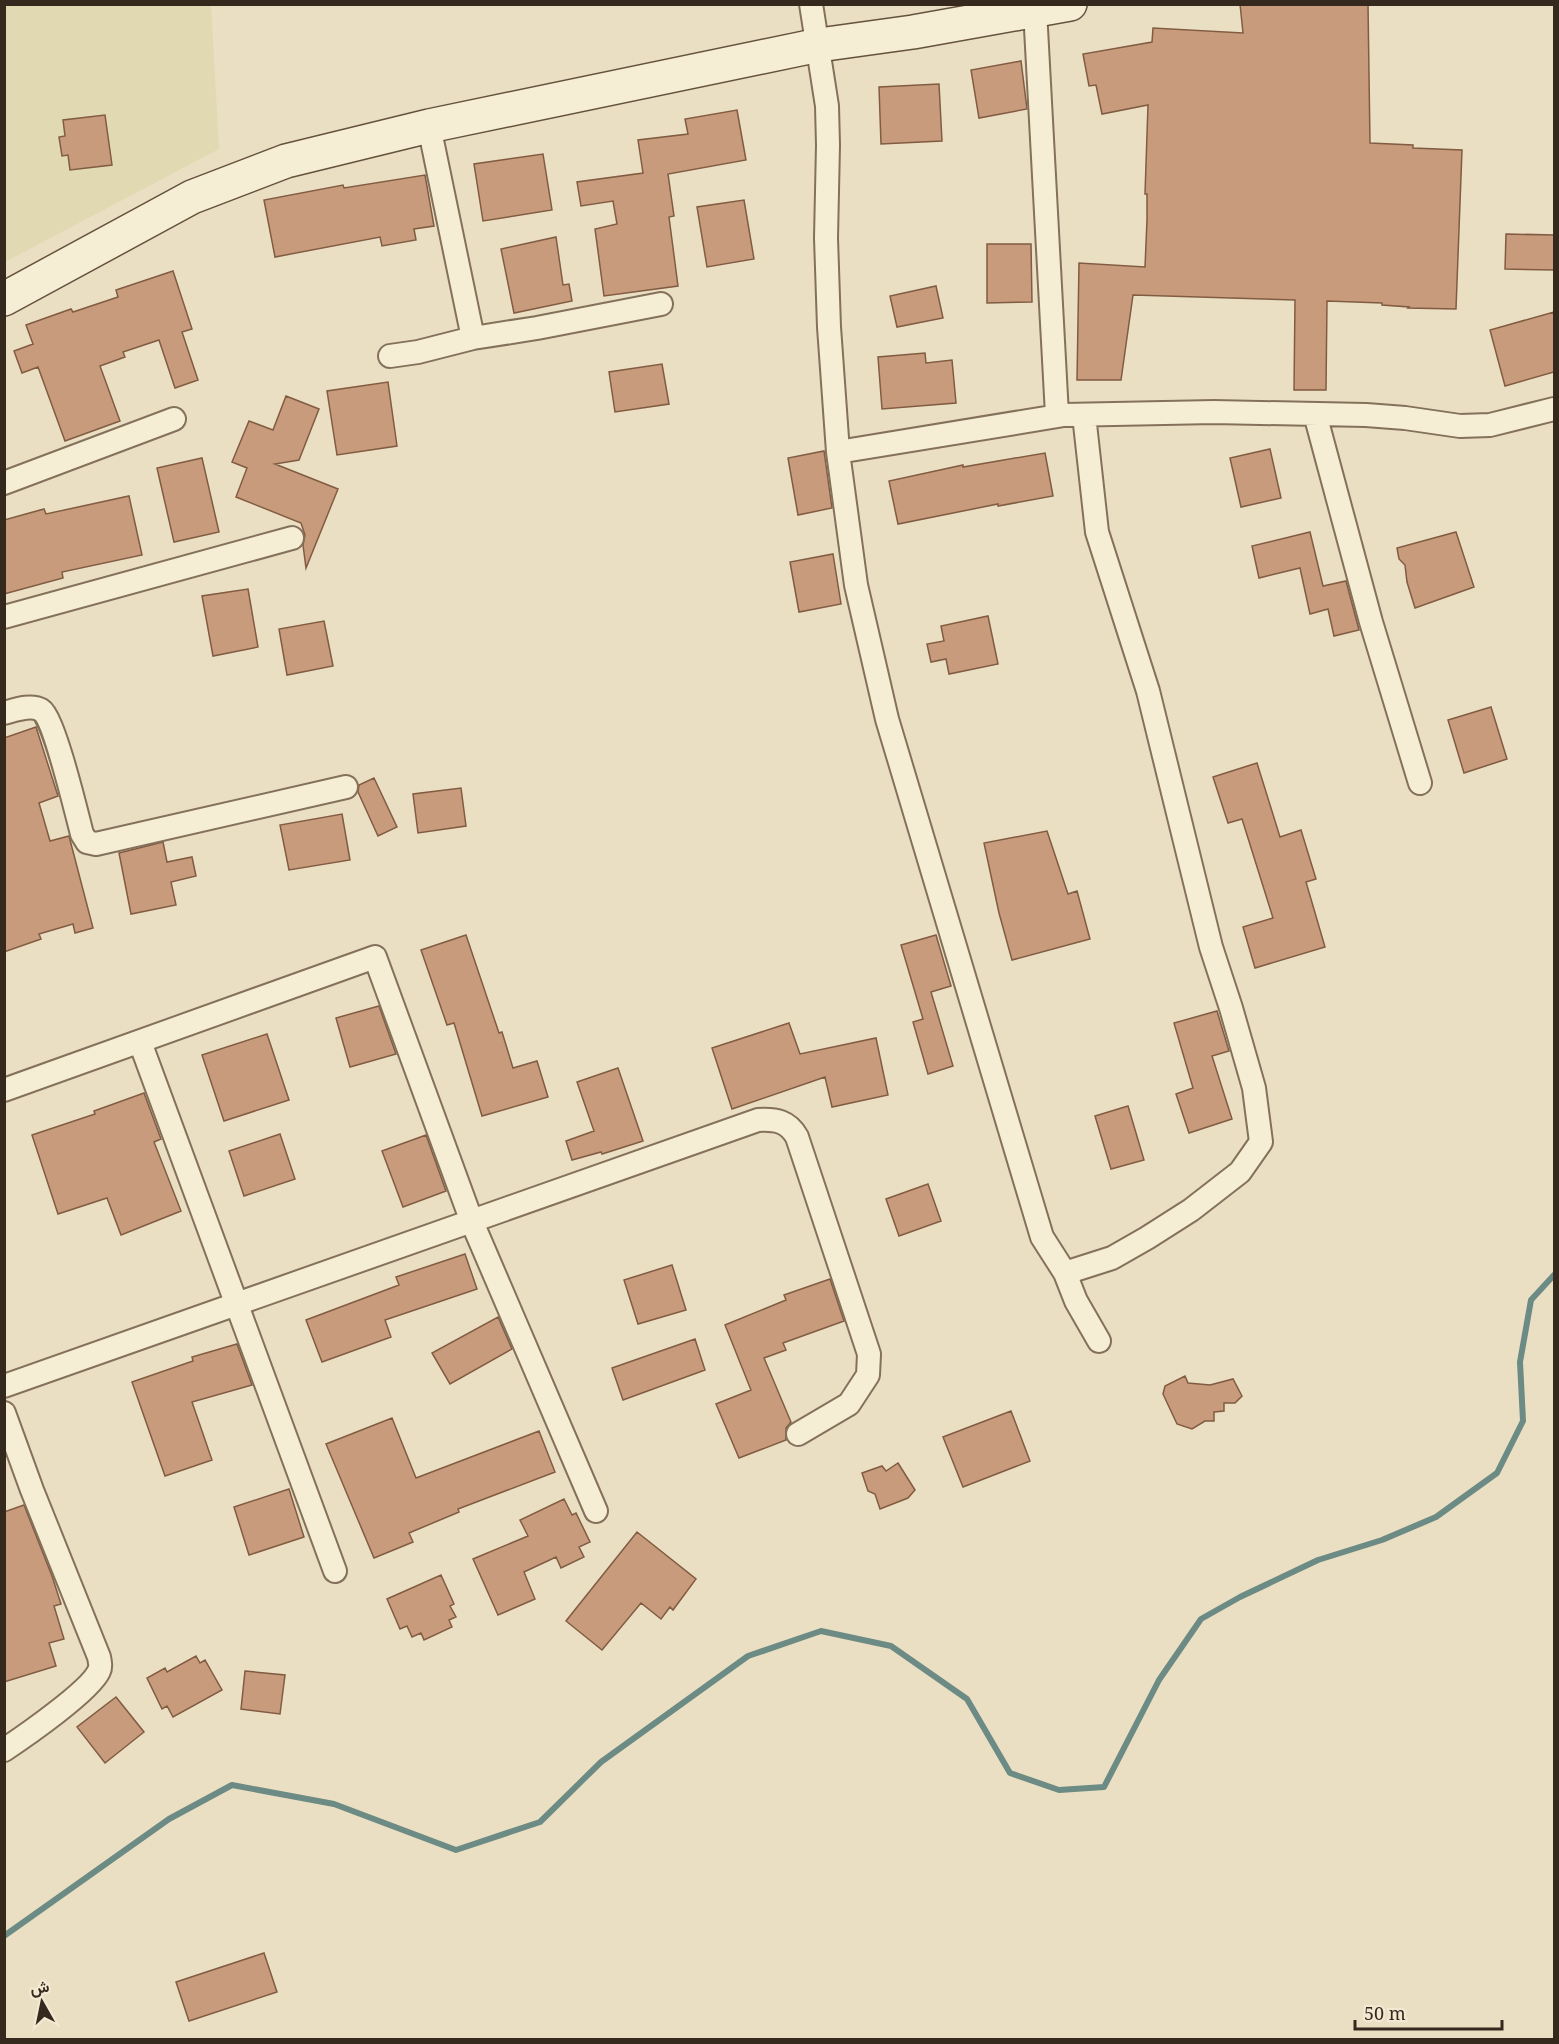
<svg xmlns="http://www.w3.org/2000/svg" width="1559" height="2044" font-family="'Noto Serif',Vazirmatn,serif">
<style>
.farmland{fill:#e0d9b1}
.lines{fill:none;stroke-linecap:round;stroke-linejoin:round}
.stream{stroke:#6c8b84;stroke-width:6}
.building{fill:#c79b7b;stroke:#815c42;stroke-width:1.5}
.minor-casing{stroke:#84715b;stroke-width:26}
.secondary-casing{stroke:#65523e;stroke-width:36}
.minor{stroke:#f6edd5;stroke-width:22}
.secondary{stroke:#f6edd5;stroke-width:33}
</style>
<rect width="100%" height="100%" fill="#ebdfc3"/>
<!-- farmland -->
<path class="farmland" d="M5 5H211L219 149 5 262Z"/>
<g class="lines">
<!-- stream -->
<path class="stream" d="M4 1936 169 1819 232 1785 334 1804 456 1850 540 1822 601 1762 748 1656 821 1631 891 1646 967 1699 1010 1773 1059 1790 1104 1787 1159 1680 1201 1619 1240 1597 1318 1560 1382 1540 1436 1517 1497 1473 1523 1421 1520 1362 1531 1300 1554 1275"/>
</g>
<!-- building -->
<path class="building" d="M1240 4H1368L1370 143 1413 145V148L1462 150 1456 309 1408 308 1409 307 1382 305V303L1327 301 1326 390H1294L1295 300 1133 295 1121 380H1077L1079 263 1145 267 1147 220V194H1145L1148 105 1102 114 1096 85 1089 86 1083 54 1152 42 1153 28 1243 33Z
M1021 61 1027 109 979 118 971 70Z
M939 84 942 141 881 144 879 87Z
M737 110 746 160 668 174 674 216 669 217 678 286 604 296 595 229 617 224 613 201 581 206 577 182 643 173 638 140 688 134 685 119Z
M105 115 112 165 70 170 68 155 62 156 59 137 65 136 63 120Z
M543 154 552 210 483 221 474 164Z
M425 175 434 226 414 229 416 240 382 246 380 237 275 257 264 200 343 185 344 188Z
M744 200 754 259 707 267 697 207Z
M1506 234 1554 235V270L1505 269Z
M556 237 563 285 569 284 572 301 514 313 501 249Z
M987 244H1031L1032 302 987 303Z
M173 271 192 329 182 332 198 380 175 388 159 340 123 352 125 357 100 366 120 421 65 441 38 367 22 373 14 351 33 344 26 325 71 309 73 312 118 297 116 290Z
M936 286 943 318 897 327 890 296Z
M1554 312V372L1505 386 1490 330Z
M925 353 926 363 952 360 956 403 882 409 878 357Z
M662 364 669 404 615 412 609 372Z
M388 382 397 446 337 455 327 391Z
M286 396 319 409 299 460 275 464 338 489 306 568 303 545 305 535 301 523 236 497 247 468 232 462 249 421 273 430Z
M1270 449 1281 498 1241 507 1230 458Z
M824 451 832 508 798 515 788 458Z
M1045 453 1053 496 998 506V504L898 524 889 481 963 465V467Z
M202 458 219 532 174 542 157 468Z
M129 496 142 555 62 572 63 578 4 594V520L44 509 46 514Z
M1310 532 1323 586 1346 581 1359 630 1334 636 1328 609 1310 614 1300 568 1259 578 1252 546Z
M1456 532 1474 587 1415 608 1407 582 1405 565 1399 559 1397 548Z
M833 554 841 604 799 612 790 562Z
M248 589 258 647 213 656 202 596Z
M988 616 998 664 949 674 946 659 931 662 927 644 944 641 941 626Z
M324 621 333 666 287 675 279 629Z
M1491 707 1507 759 1464 773 1448 720Z
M36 727 58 796 39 803 50 841 69 836 93 928 75 933 73 924 39 934 41 939 4 952V738Z
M1257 763 1280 837 1301 830 1316 879 1306 882 1325 947 1255 968 1243 927 1273 918 1242 819 1228 823 1213 777Z
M374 778 397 827 378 836 358 792 359 785Z
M461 788 466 826 418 833 413 794Z
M342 814 350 860 289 870 280 825Z
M1047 831 1068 894 1077 891 1090 939 1012 960 999 913 984 843Z
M163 842 167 862 192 857 196 876 171 882 176 905 131 914 119 853Z
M466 935 499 1033 502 1032 513 1068 537 1061 548 1097 482 1116 454 1023 447 1025 421 950Z
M936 935 951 986 931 992 953 1066 928 1074 913 1022 923 1019 901 945Z
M379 1006 396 1054 350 1067 336 1018Z
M1217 1011 1229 1051 1212 1056 1232 1119 1189 1133 1176 1094 1193 1088 1174 1023Z
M789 1023 800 1054 876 1038 888 1095 832 1107 825 1077 732 1109 712 1048Z
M267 1034 289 1100 224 1121 202 1055Z
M618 1068 643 1141 602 1154 601 1152 572 1160 566 1141 594 1131 577 1082Z
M144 1093 161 1139 154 1142 181 1211 121 1235 107 1198 58 1214 32 1135 95 1114 94 1111Z
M1128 1106 1144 1160 1111 1169 1095 1116Z
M280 1134 295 1179 244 1196 229 1151Z
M426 1135 446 1191 403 1207 382 1151Z
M928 1184 941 1221 899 1236 886 1199Z
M465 1254 477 1289 385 1320 391 1337 322 1362 306 1320 399 1285 396 1277Z
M672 1265 686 1310 638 1324 624 1280Z
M830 1279 844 1321 783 1343 786 1350 764 1358 791 1422 786 1428V1440L739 1458 716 1404 751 1390 725 1325 786 1300 784 1295Z
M498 1317 512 1349 450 1384 432 1353Z
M695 1339 705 1370 623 1400 612 1368Z
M237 1344 252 1385 192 1402 212 1460 165 1476 132 1382 193 1361 192 1357Z
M1185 1376 1188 1383 1210 1385 1233 1379 1242 1396 1235 1403H1224V1411L1214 1412V1421H1205L1192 1429 1177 1424 1163 1394 1165 1386Z
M1011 1411 1030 1461 963 1487 943 1437Z
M392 1418 416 1478 539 1431 555 1472 458 1509 459 1512 409 1533 413 1542 374 1558 326 1444Z
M898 1463 915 1490 908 1498 880 1509 875 1494 868 1491 862 1473 882 1466 886 1471Z
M289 1489 304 1537 249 1555 234 1507Z
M564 1499 572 1515 576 1513 590 1542 579 1547 584 1557 561 1568 556 1557 524 1572 535 1599 498 1615 473 1559 528 1536 520 1520Z
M24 1505 52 1576 61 1604 54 1606 64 1639 49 1643 56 1666 4 1682V1512Z
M637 1532 696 1579 673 1610 670 1607 661 1619 641 1603 602 1650 566 1621Z
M441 1575 454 1604 450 1606 456 1617 449 1620 452 1627 424 1640 421 1633 412 1637 407 1626 400 1629 387 1599Z
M196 1656 200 1663 205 1660 222 1690 173 1717 167 1706 162 1709 147 1678 165 1668 167 1672Z
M245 1671 285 1675 280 1714 241 1709Z
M116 1697 144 1732 105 1763 77 1727Z
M264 1953 277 1992 189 2021 176 1982Z"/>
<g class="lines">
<!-- minor casing -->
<g class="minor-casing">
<path id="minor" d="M811 4 827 106 828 145 826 238 829 327 838 452 856 585 887 719 1042 1237 1065 1273 1076 1301 1099 1341
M1035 10 1057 415
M429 126 473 338
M390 356 418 352 473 338 537 328 661 304
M1315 414 1371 622 1420 783
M838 452 1064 415 1214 412 1366 415 1405 418 1460 426 1490 425 1554 409
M4 483 174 419
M4 617 292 538
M4 713C15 710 31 704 41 710 54 718 77 815 82 834L87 842 96 844 346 787
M140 1042 335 1571
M4 1090 375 957 472 1222 596 1511
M1065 1273 1112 1258 1147 1238 1191 1210 1240 1172 1261 1142 1254 1088 1231 1008 1211 947 1148 691 1097 532 1084 415
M4 1386 758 1120C776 1119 788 1121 797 1137L869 1354 868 1375 849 1404 798 1434
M4 1413 32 1490 99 1657C100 1662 101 1667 99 1671 90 1691 25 1736 4 1750"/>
</g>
<!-- secondary casing -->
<g class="secondary-casing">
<path id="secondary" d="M4 299 192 197 286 161 429 126 819 45 913 32 1070 4"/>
</g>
<!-- minor -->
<use href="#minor" class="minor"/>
<!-- secondary -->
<use href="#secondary" class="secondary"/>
</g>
<!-- border -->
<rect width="1559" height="2044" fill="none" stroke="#35291e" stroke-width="12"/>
<!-- north arrow -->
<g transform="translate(42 2002) rotate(351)" stroke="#f3e9d2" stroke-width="4.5" paint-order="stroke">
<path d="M0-4.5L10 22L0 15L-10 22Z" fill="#35291e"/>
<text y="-9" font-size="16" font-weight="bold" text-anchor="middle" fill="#35291e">ش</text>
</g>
<!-- scale -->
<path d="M1355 2020v9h147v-9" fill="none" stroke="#35291e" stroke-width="3"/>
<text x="1364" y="2020" font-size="18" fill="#35291e" stroke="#f3e9d2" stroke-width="4.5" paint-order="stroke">50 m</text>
</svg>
